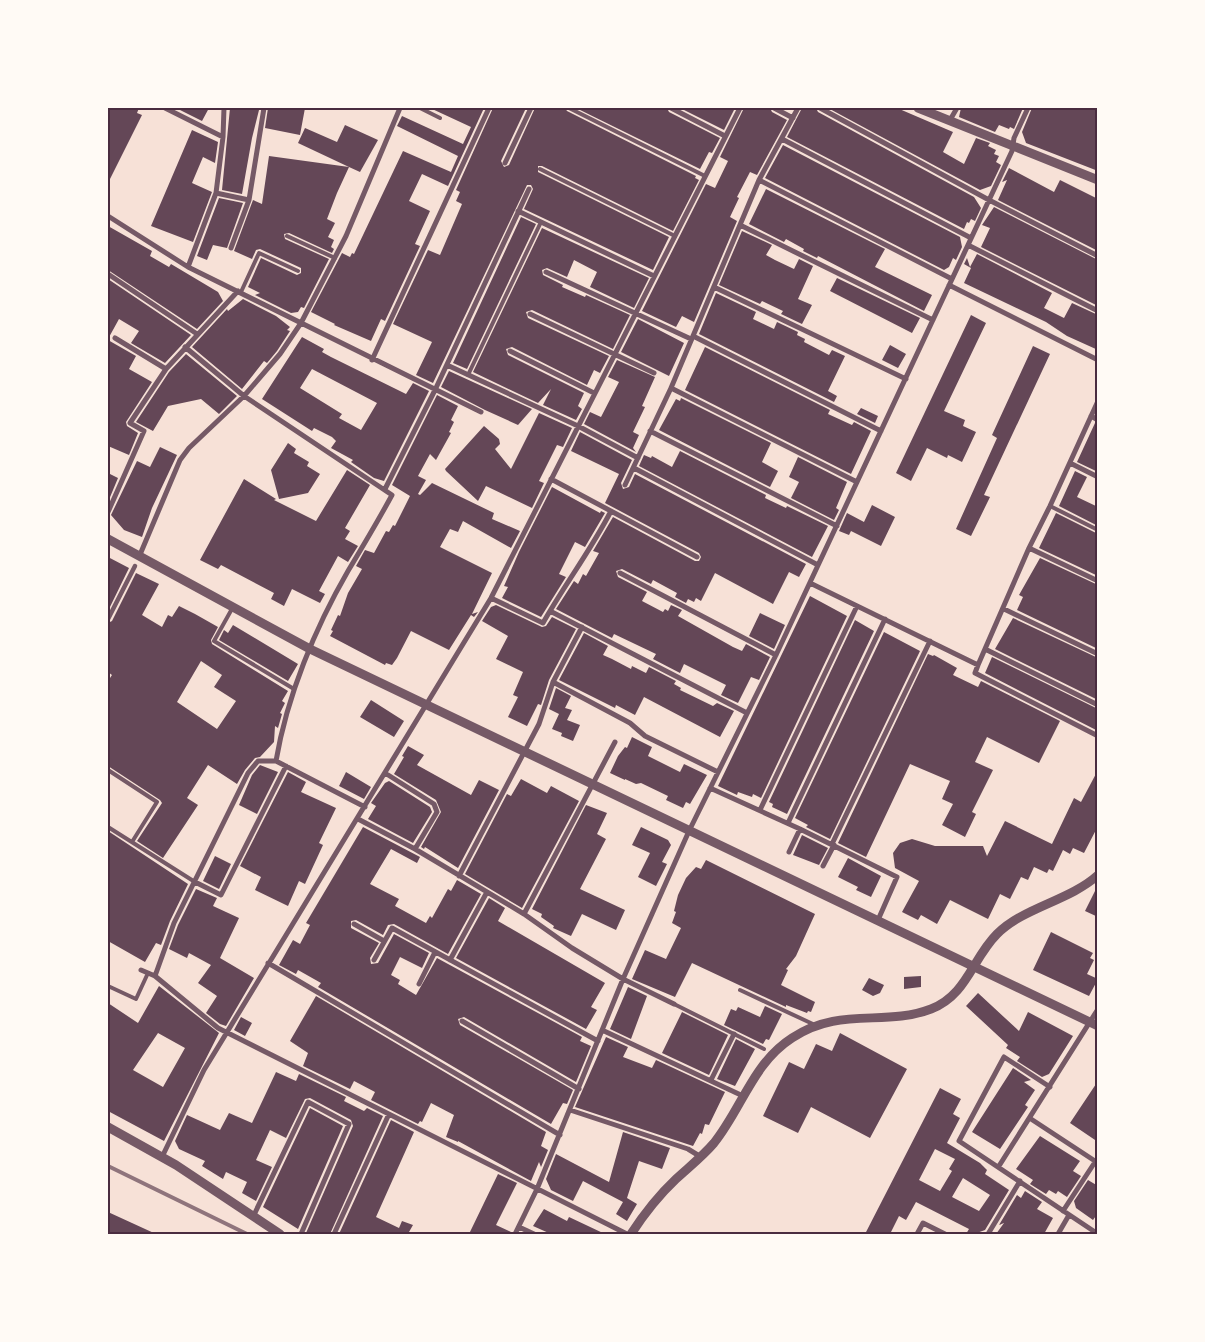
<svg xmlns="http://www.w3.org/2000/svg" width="1205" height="1342" font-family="Lato,sans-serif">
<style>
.building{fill:#644757;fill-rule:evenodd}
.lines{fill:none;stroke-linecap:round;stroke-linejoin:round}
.service{stroke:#755966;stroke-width:4}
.pedestrian{stroke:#755966;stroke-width:4.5}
.minor{stroke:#755966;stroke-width:5}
.tertiary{stroke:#755966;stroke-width:9}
.rail{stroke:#8f747c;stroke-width:4}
.neatline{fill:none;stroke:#4a2c40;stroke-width:2}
</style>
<rect width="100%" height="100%" fill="#f7e1d7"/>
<!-- building -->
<path class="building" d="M108 108H139L137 113 142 115 108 183Z
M176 108H209L202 121Z
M230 108 259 110 252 138 242 194 222 190Z
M268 108H305L300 135 265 128Z
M430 108H484L448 186 422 174 409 201 430 211 415 244 420 246 385 321 381 319 371 341 334 325 335 324 311 312 342 253 350 257 352 253 354 254 403 151 451 172 458 156 397 126 402 116 463 144 471 127Z
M493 108H526L501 161 504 167 509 165 535 108H565L567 111 696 176 695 178 699 180 673 231 542 166H538V172L669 237 653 270 524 209 533 189 531 185H527L433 383 416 375 432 342 393 324 428 250 440 255 462 204 456 201 460 192 456 190Z
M576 108H667L669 112 720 138 712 153 709 152 700 169Z
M680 108H735L724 130Z
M744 108H770L772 112 787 120 757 175 750 172 737 197 739 198 730 217 737 221 694 322 682 316 676 327 642 311 706 184 715 188 728 161 720 157Z
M802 108H816L818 112 974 197 981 208 975 221 971 219 969 223 967 222 964 229 787 137Z
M828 108H897L953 132 943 152 964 164 976 138 990 143 988 146 996 150 994 154 999 156 996 162 1001 165 991 186 980 190Z
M961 108H1023L1014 129 1010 127 1009 129 999 125 995 132 959 117Z
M1032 108H1098V171L1026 143 1022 132Z
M345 125 378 140 360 172 349 167 337 193 327 219 335 223 328 237 334 240 331 247 334 249 332 253 289 233 284 234 285 239 329 259 304 308 301 307 298 312 291 313 255 295 260 293 248 287 261 258 297 275 301 273V268L260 249 256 250 252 259 234 251 253 200 262 204 269 156 349 167 298 143 305 128 337 142Z
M192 130 218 142 215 163 203 157 192 183 212 192 193 242 151 226Z
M783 145 960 237 962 247 956 260 953 258 949 267 944 270 765 178Z
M1009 168 1054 192 1060 180 1098 199V251L998 200 1007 180 1002 182Z
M766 189 885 249 875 267 932 295 924 311 818 256 817 258 803 251 804 249 786 239 784 242 749 224Z
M219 198 243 203 227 248 213 245 207 260 197 256Z
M994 207 1098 260V306L981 247 990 228 982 225Z
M521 217 536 224 467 369 453 363Z
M108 226 152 251 150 256 169 267 171 264 218 292 223 301 197 329 108 270Z
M542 228 649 278 634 308 590 287 597 272 574 260 567 277 547 268 542 270 543 275 563 285 562 287 585 297 586 295 630 315 613 349 532 310 526 312 528 318 609 356 600 373 594 370 587 385 512 347 506 349 508 355 584 393 578 406 582 409 576 420 543 405 551 389 538 403 473 372Z
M742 231 772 245 766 255 775 260 794 269 799 259 813 266 798 299 812 305 802 324 781 314 783 311 762 301 760 304 719 285Z
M977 254 1052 293 1044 308 1064 318 1072 303 1098 315V350L1067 336 1046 322 964 283 971 268 964 264 967 258 970 267Z
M837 278 920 318 912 333 830 291Z
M108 279 191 335 165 363 131 343 139 331 119 319 108 339Z
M716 293 756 312 753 319 774 329 777 322 798 332 797 335 805 339 804 342 829 355 832 350 845 356 828 391 837 396 834 402 699 334Z
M243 299 276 316 290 327 287 330 290 331 277 351 267 363 264 361 242 389 192 347 227 309 228 311Z
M971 315 986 323 944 411 965 420 963 426 976 432 962 462 948 455 947 458 927 448 911 481 896 473Z
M638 319 684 343 669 376 621 352Z
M302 337 324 349 322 352 331 357 406 394 413 383 429 391 384 481 374 478 351 462 353 460 331 448 336 441 332 437 314 428 312 431 262 399ZM312 369 377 403 361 430 339 418 342 414 300 388Z
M108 340 136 356 129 369 152 382 126 422 127 426 138 433 129 455 108 446Z
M890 345 906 354 898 368 882 360Z
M1033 346 1050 354 984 495 990 497 971 536 956 529 997 438 992 435Z
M705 347 830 410 828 414 852 425 854 422 871 431 851 474 685 390Z
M186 354 237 396 219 414 201 399 168 406 153 431 136 422 169 372Z
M617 360 655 377 642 406 645 407 633 432 639 435 633 448 636 452 584 424 590 412 601 417 619 382 608 377Z
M449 371 532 409 518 425 485 410 441 387Z
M437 395 458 406 451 420 454 422 449 432 451 433 436 460 430 454 418 476 426 480 418 494 420 495 432 483 494 513 492 519 520 531 511 548 463 521 458 532 450 529 440 547 492 573 472 614 478 612 474 617 471 615 449 650 411 631 397 658 392 665 386 663 385 665 330 636 333 631 331 630 338 615 340 616 348 593 362 569 356 566 365 550 374 553 386 531 389 532 393 525 395 526 410 496 392 485Z
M681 398 771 443 762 462 778 471 770 487 659 430 676 399 680 401Z
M861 408 878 416 875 423 857 414Z
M539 413 572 428 563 447 557 445 539 481 544 483 532 508 486 486 478 501 446 471 445 469 484 426 499 439 500 444 495 449 511 469Z
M1095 423 1098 424V472L1077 462Z
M580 432 632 460 621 483 623 489 629 487 635 474 806 564 799 577 789 572 773 604 715 573 701 601 696 598 694 602 688 599 686 603 675 597 677 593 653 580 651 584 622 569 616 571 618 577 647 592 642 601 663 612 665 609 668 611 671 605 682 610 678 616 733 647 742 651 746 644 770 657 759 680 751 677 738 703 721 695 726 685 684 664 680 673 653 659 656 654 614 634 612 638 556 609 574 581 578 584 583 574 586 576 599 553 593 551 613 517 695 561H699L701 557 699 553 605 503 619 474 571 451Z
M288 443 296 449 294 453 309 462 307 466 320 474 308 493 279 499 271 470Z
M160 447 177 455 152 508 142 537 124 530 111 515 137 461 150 467Z
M680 451 766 495 765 498 786 508 787 506 828 526 812 557 639 466 644 455 651 458 652 456 672 467Z
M798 457 847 482 836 508 839 510 834 520 791 498 799 482 789 477Z
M347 470 370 485 345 528 350 531 345 539 358 546 348 562 338 556 319 591 325 594 320 603 292 589 284 606 271 599 274 593 221 565 218 569 200 560 244 479 276 499 274 500 316 521Z
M1075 471 1087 477 1077 497 1098 507V526L1059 506Z
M108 473 118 478 108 502Z
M552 487 600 513 601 511 605 513 585 547 575 542 559 574 566 577 541 617 502 598 508 587 504 586 519 552Z
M872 505 895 517 881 546 851 531 849 535 839 531 847 513 864 522Z
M1056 513 1098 534V576L1039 548Z
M108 557 129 568 108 611Z
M1040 558 1098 585V649L1017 610 1023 597 1019 595Z
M136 573 159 584 142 615 162 627 168 615 172 617 179 606 195 614 218 627 211 640 212 644 288 691 282 701 285 703 280 713 282 714 278 728 275 726 274 742 260 757 255 758 245 770 237 784 208 765 187 798 198 805 163 858 137 841 162 803 160 800 108 766V681L112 675 108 672V623L112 621ZM201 661 222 675 214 687 236 701 217 729 177 702Z
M810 596 847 616 761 798 753 794 752 797 738 792 737 795 718 786Z
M496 605 542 627 546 626 552 617 576 629 549 680 541 705 538 704 527 726 508 717 518 697 513 695 523 672 496 659 508 636 482 621 491 607Z
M760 613 785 625 774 649 749 636Z
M1013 618 1098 658V700L995 649Z
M855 620 874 631 787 814 772 807 773 804 769 802Z
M233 625 298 664 288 681 219 640 224 630 228 633Z
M884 632 920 651 830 839 806 827 808 825 795 818Z
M584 633 608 646 603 655 612 659 631 669 632 666 646 673 649 667 676 681 674 684 681 688 680 690 713 706 717 703 734 711 720 737 644 697 635 715 616 705 615 708 559 680Z
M928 654 933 656 934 655 957 668 953 675 978 687 981 681 1060 721 1039 763 987 737 975 762 993 770 972 812 976 814 965 837 942 825 953 804 942 799 950 781 910 764 866 857 838 843Z
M992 657 1098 709V731L985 673Z
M556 688 571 696 565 708 572 710 567 720 580 725 573 741 561 736 562 733 552 729 559 714 549 709Z
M371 700 404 721 394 737 360 717Z
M632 737 652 747 648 756 680 772 684 764 707 775 690 804 686 802 683 808 666 800 668 796 641 783 636 784 625 779V780L610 773 618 756 625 747 627 748Z
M408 746 424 755 417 765 471 795 479 780 499 790 458 868 425 847 424 849 421 847 441 812 436 800 394 774 404 757 402 756Z
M260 765 278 772 257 814 239 805 252 775Z
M1098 770V826L1084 853 1073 848 1070 854 1063 850 1053 871 1049 869 1047 873 1034 867 1028 880 1021 877 1010 899 1000 894 988 919 950 900 937 924 921 915 918 920 902 912 919 881 895 868 893 853 900 843 912 839 935 846H983L987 856 1005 821 1052 844 1074 798 1081 802Z
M288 772 306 782 301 792 336 808 319 843 323 845 305 884 299 881 288 906 255 890 261 877 240 866Z
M346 772 371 787 364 799 339 786Z
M521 779 547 793 551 786 579 801 522 908 465 874 507 794 511 796Z
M389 781 430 807 432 812 413 843 368 819 376 806 371 803 385 783Z
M586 805 607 813 597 834 606 839 580 889 625 910 616 930 582 914 571 936 553 928 554 926 541 917 542 914 532 909Z
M363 827 420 857 417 863 391 849 370 884 399 899 395 906 426 923 430 916 432 918 448 889 451 891 457 880 481 894 448 954 394 924 388 925 383 935 356 920 351 921V928L379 943 370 958 371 964 378 963 394 934 429 953 422 968 400 957 391 975 400 980 398 984 416 995 437 958 582 1037 580 1041 591 1046 576 1082 464 1017 458 1019 460 1025 573 1090 567 1104 563 1103 551 1124 318 987 321 983 298 970 296 974 279 965 293 940 300 944 310 925 306 923Z
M641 827 668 840 671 845 662 862 667 864 656 886 638 877 650 853 632 845Z
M108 831 188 884 170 921 161 945 156 943 145 962 108 941Z
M802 835 828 848 819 865 793 855Z
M215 856 231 864 219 889 203 881Z
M848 858 881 876 871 897 856 890 858 887 838 877Z
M706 860 815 914 796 956 786 969 788 970 781 985 815 1002 811 1012 808 1011 807 1013 786 1005V1007L692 963 675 997 632 979 645 950 666 959 681 928 672 923 676 912 674 911 678 895 686 878 696 867 701 869Z
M1098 885V917L1085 911Z
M196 889 217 898 213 906 239 918 220 958 254 978 226 1026 220 1024 206 1013 217 996 198 983 211 965 189 953 187 958 169 949 178 925Z
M489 898 505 908 498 921 605 983 591 1007 597 1010 586 1029 456 958Z
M1051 932 1093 953 1090 958 1094 960 1087 974 1098 979 1089 996 1033 970Z
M921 976V987L904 989V977Z
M869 978 884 985 880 993 873 996 862 990Z
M159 986 219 1033 164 1141 108 1111V1003L138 1023ZM158 1033 185 1048 163 1087 133 1070Z
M628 987 647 996 631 1039 610 1029Z
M978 993 1019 1031 1028 1012 1073 1036 1049 1074 1042 1077 1017 1061 1020 1057 1006 1048 1008 1045 966 1006Z
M316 996 546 1132 541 1146 548 1150 541 1167 539 1162 531 1181 458 1141V1142L446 1137 454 1115 431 1103 422 1122 420 1121 418 1124 371 1100 375 1092 356 1082 354 1081 350 1089 303 1066 308 1053 290 1041Z
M765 1006 782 1014 769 1040 766 1039 763 1044 724 1025 731 1009 736 1011 738 1007 760 1017Z
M682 1012 728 1035 709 1075 662 1053Z
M241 1017 252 1023 245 1036 234 1030Z
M840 1033 907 1069 870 1138 811 1107 798 1133 763 1116 789 1062 804 1069 816 1044 832 1051Z
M606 1037 628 1047 623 1057 652 1068 656 1060 725 1092 709 1125 705 1124 702 1134 700 1133 693 1146 575 1107Z
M736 1039 755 1049 735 1086 717 1079Z
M1013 1068 1031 1080 1024 1082 1035 1090 1025 1105 1028 1107 1000 1149 972 1132Z
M276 1072 296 1081 299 1074 346 1097 344 1101 364 1111 367 1108 383 1116 330 1234 306 1233 353 1126 351 1120 310 1098 305 1099 286 1138 270 1130 256 1160 272 1167 256 1201 242 1193 247 1182 226 1172 223 1179 202 1166 205 1161 179 1149 175 1141 187 1115 220 1130 229 1113 252 1123Z
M1098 1081V1142L1070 1123Z
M940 1088 961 1099 953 1114 960 1118 947 1143 980 1163 987 1170 985 1174 1009 1190 985 1230 974 1234H966L969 1229 916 1202 906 1220 899 1216 890 1234H865ZM935 1149 955 1159 949 1169 952 1171 940 1191 919 1180ZM963 1178 990 1195 979 1211 952 1197Z
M310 1108 343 1126 298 1229 263 1207Z
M391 1120 414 1132 376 1217 399 1228 402 1221 413 1225 409 1232 414 1234H339Z
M623 1132 670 1148 662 1169 639 1161 627 1198 637 1204 627 1221 616 1214 623 1202 583 1181 573 1201 551 1190 546 1179 556 1154 609 1182Z
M1040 1136 1080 1161 1073 1171 1081 1176 1067 1197 1058 1191 1056 1194 1049 1190 1046 1194 1030 1184 1033 1180 1016 1169Z
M498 1174 517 1183 496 1225 511 1232V1234H469Z
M1088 1180 1098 1186V1213L1093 1220 1076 1208 1074 1201Z
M1025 1191 1042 1202 1037 1209 1053 1218 1044 1234H996L1004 1223 999 1225 1017 1195 1021 1198Z
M544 1209 567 1221 569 1217 605 1234H551L533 1226Z
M108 1212 156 1234H108Z"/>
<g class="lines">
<!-- service -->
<path class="service" d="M420 108 440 118
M569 108 705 176
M540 169 675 236
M287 236 335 258
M241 292 259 253 298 271
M468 375 541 222
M1050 506 1098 530
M233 607 214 641 294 689
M108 770 157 802 132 842
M108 827 195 882
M108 986 136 999 148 973
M740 990 815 1025
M674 1004 764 1049"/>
<!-- pedestrian -->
<path class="pedestrian" d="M108 619 135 566"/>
<!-- minor -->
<path class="minor" d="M165 108 223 137
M671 108 725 136
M774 108 793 118
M820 108 989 200 1098 256
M950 120 957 108
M782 139 971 238
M505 163 531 108
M759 180 952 279
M216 193 249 200
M518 211 654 276
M108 216 188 267 481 412
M740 225 933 320
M968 245 1098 311
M231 248 249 200 264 108
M188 267 216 193 223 137 224 108
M546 272 691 339
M108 274 197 334
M949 285 1098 360
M714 287 906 379
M530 314 654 373
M693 336 881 431
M115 338 166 369
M185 347 244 396 392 495C378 521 363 546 348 571 315 628 287 696 276 761L365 807
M510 351 594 393
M372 360 489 108
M447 365 578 426 638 458
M671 388 857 482
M1091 416 1098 420
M650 431 837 526
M1070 463 1098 477
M634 468 818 565
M551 479 697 557
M625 485 671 388 759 180 798 108
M385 489 435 390 529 189
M108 512 144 431 130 423 166 369 238 291
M1029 548 1098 581
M139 557 180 460 189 448 244 396 280 354 301 323 346 236 400 108
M620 573 776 655
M810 583 978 665 1029 548 1050 506 1098 401
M491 598 543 623C565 584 591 550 611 511
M1004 609 1098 654
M550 611 747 713
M985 649 1098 705
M978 665 975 673 1098 736
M553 682 630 723 645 736 718 772
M276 761H258L248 773 174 923 155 976 218 1028 627 1234
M385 773 434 804 437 812 415 849
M710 788 800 829 897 877 878 920
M760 810 857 606
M358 819 415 849 524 914 572 948 623 979 674 1004
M788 823 885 619
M832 844 930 641
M789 852 800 829
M823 866 834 845
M459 876 539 724 553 682 582 627
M195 882 221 895 286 766
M524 914 615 742
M354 924 384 941
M374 960 392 928 598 1041
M450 960 487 892
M268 963 560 1135
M141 970 155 976
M419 984 435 952
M462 1021 579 1089
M602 1030 743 1096
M711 1080 734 1034
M1050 1087 1004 1057 959 1141 1098 1234
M570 1110 688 1149 701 1157
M1031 1119 1098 1163
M162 1157 204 1070 491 598 740 108
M999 1166 1098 1009
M1063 1211 1095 1162
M253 1217 308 1102 349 1124 301 1234
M519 1227 534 1234
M334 1234 389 1114
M515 1234 537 1189 623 979 689 831 776 655 1012 151 1014 138 1028 108
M917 1234 923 1223 945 1234
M988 1234 1020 1181
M1058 1234 1069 1215"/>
<!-- tertiary -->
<path class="tertiary" d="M918 108 1098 180
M108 539 310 649 1098 1026
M108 1127 176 1165 280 1234
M631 1234C644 1214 658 1196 676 1179 689 1167 703 1156 714 1143 742 1108 753 1063 792 1038 840 1006 884 1027 931 1009 967 995 972 959 997 934 1024 907 1069 901 1098 875"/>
<!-- rail -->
<path class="rail" d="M108 1166 247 1234"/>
</g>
<!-- border -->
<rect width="1205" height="1342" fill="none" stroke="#fffaf5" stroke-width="218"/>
<rect x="109" y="109" width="987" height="1124" class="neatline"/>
</svg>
